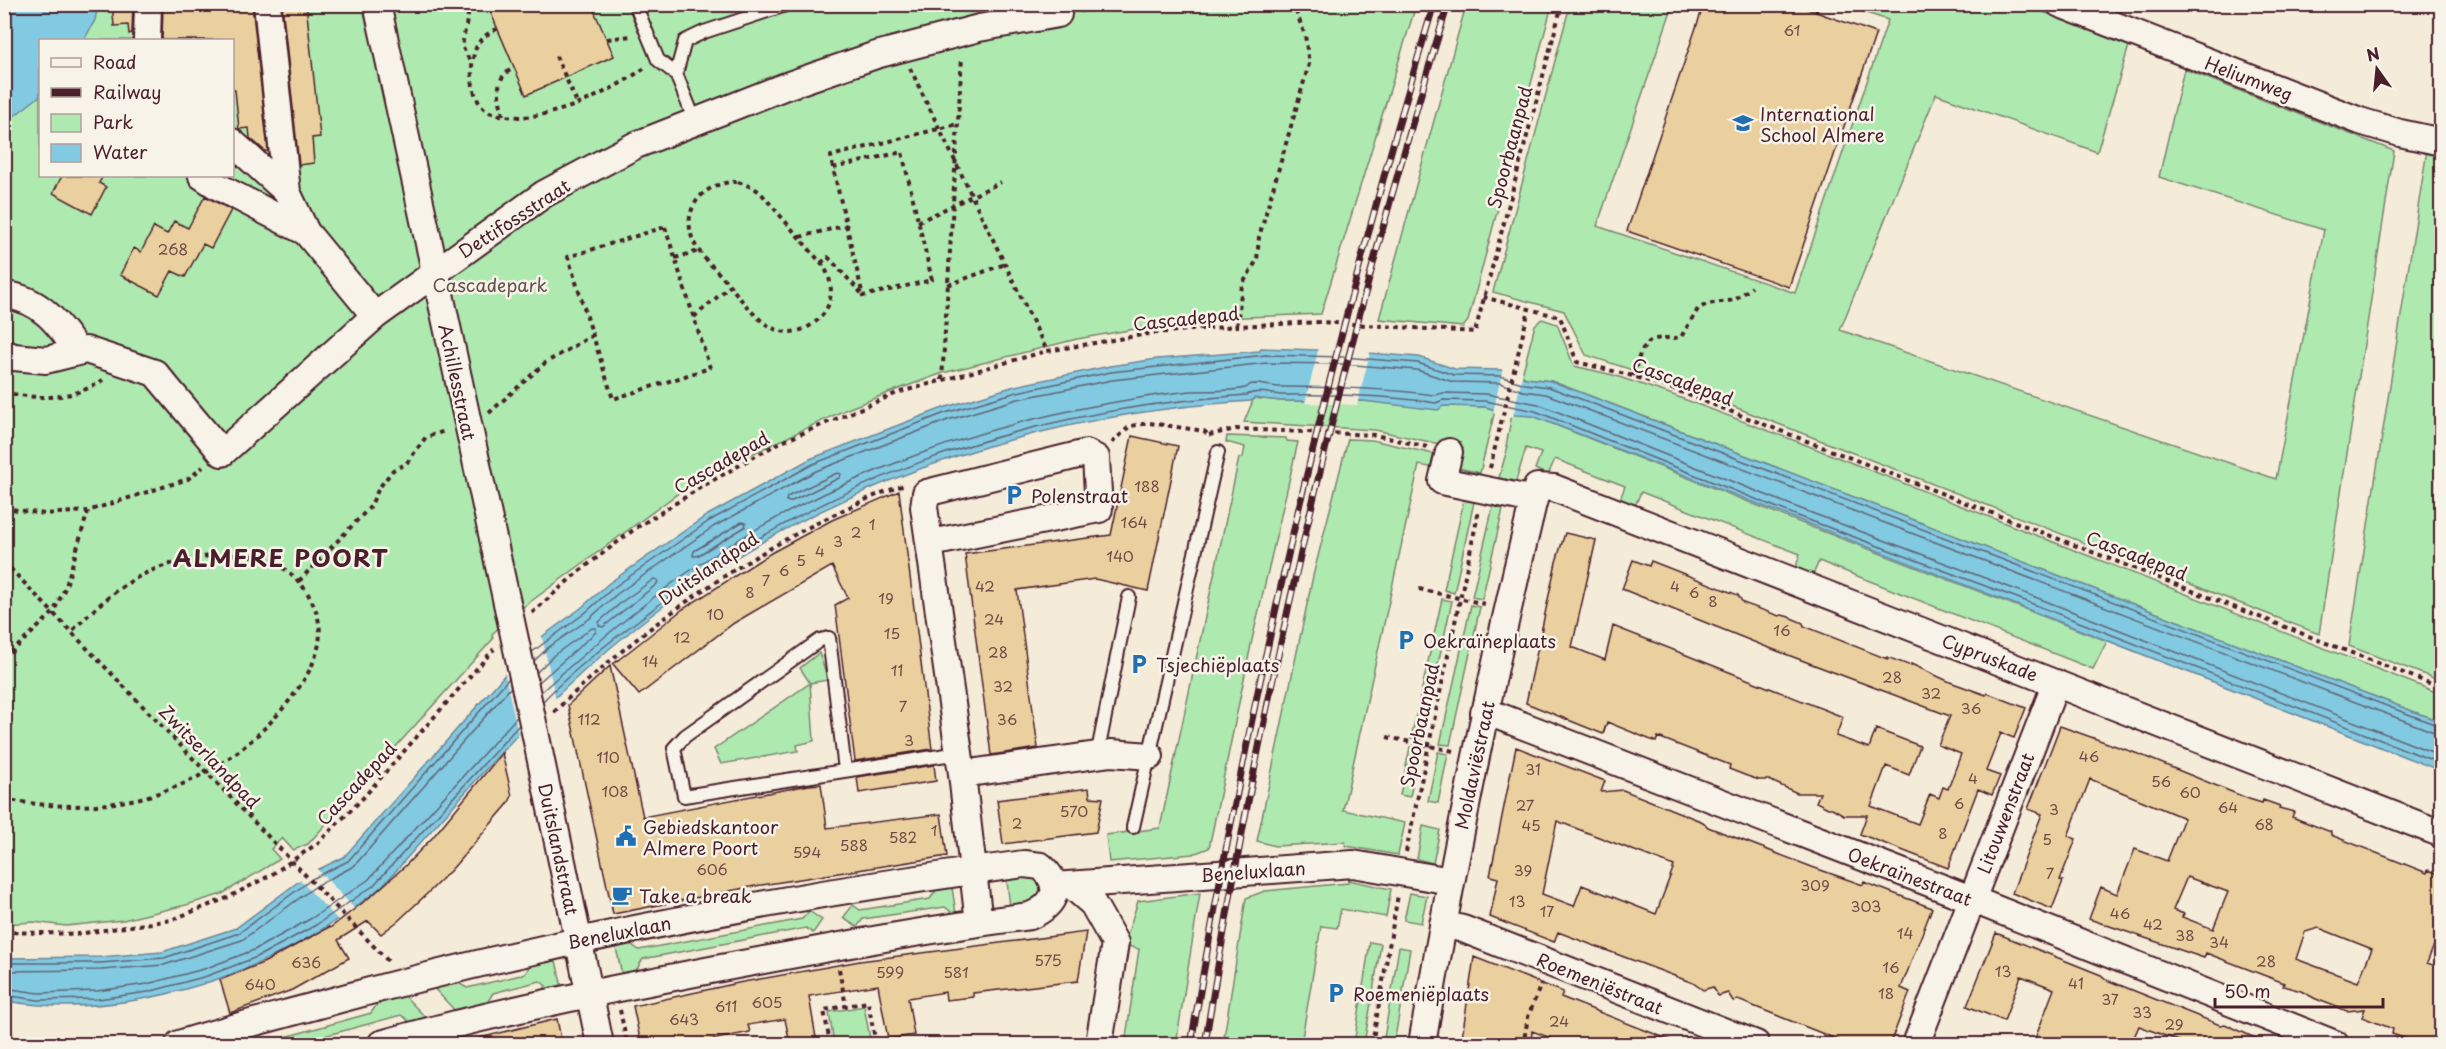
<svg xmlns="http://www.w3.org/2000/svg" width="2446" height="1049" font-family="'Playpen Sans',sans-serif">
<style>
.green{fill:#aeeab0;stroke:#7c846e;stroke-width:1.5;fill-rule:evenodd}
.water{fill:#82cae2;stroke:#6c8699;stroke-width:1.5}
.pier{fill:#f4ecd9}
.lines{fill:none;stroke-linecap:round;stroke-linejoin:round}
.shore{stroke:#606374;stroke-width:1.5}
.building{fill:#ead09f;stroke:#4a1f2b;stroke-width:1.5;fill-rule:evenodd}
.lane-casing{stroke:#4a1f2b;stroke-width:16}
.street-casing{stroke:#4a1f2b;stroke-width:30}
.path{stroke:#4a1f2b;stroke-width:4;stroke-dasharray:4.5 4.5;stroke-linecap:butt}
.lane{stroke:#f7f3e8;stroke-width:12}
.street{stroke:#f7f3e8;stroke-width:26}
.rail-casing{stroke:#4a1f2b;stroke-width:7}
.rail{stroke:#f7f3e8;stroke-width:4.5;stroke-dasharray:14;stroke-linecap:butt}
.labels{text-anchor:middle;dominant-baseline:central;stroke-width:5;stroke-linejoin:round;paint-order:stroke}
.number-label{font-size:15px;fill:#724b48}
.street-label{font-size:18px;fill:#4a1f2b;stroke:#f7f3e8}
.poi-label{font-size:18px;fill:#4a1f2b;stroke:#f7f3e8;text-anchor:start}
.park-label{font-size:18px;fill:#63524c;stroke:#f7f3e8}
.district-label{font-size:24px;font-weight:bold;letter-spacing:1.5px;fill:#4a1f2b;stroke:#f7f3e8}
</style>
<rect width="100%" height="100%" fill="#f4ecd9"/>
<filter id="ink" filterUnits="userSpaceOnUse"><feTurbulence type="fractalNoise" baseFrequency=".0167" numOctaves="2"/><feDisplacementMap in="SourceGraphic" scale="12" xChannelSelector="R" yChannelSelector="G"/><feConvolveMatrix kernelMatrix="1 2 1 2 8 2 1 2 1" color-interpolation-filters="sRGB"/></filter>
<g filter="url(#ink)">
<!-- green -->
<path class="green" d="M5 5H1416L1321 314 1193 319 1077 339 943 373 896 390 847 409 695 481 515 613 492 634 493 639 308 844 293 850 282 838 271 849 280 859 222 894 186 905 123 920 66 926 33 922 5 924ZM40 40H232V176H40Z
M1466 5H1552L1468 321 1463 327 1379 319Z
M1570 5H1673L1597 226 1795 293 1888 20 1860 11 1862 5H2026L2129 46 2097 152 1936 94 1840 330 2276 479 2324 230 2159 177 2184 69 2394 151 2319 634 1678 385 1586 355 1564 311 1493 292Z
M2427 150 2441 151V681L2349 646Z
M1542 319 1557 324 1574 366 1613 375 1670 394 1801 443 2441 694V722L1551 381 1526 378 1522 375 1535 325Z
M1254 398 1281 401H1363L1485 407 1495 410 1480 473 1454 467 1458 448 1375 430 1244 422Z
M1512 414 1533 416 1796 521 2107 641 2093 669 1819 561 1812 577 1795 570 1800 554 1641 492 1634 508 1619 502 1625 486 1555 459 1548 475 1535 469 1541 453 1526 448 1516 481 1499 478 1508 446H1506Z
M1227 436 1286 438 1287 441 1298 442 1252 640 1209 848 1193 854 1109 862 1106 835 1160 828 1239 458 1243 457 1245 447 1226 442Z
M1348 439 1372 440 1438 455 1435 468 1419 465 1343 810 1405 823 1398 855 1346 846 1345 842 1275 846 1257 841 1313 576Z
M1464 500 1474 502 1454 593 1444 590Z
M1493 506 1503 509 1482 599 1472 597Z
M1442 599 1452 601 1421 740 1411 738Z
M1471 605 1480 607 1450 745 1440 744Z
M819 653 828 680 810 683 814 741 797 745 798 751 721 764 714 749 810 683 800 668Z
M1410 747 1419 748 1410 797 1400 795Z
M1438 752 1448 754 1438 803 1428 801Z
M1423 826 1440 830 1433 863 1417 859Z
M1026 872C1037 879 1044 886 1039 901L1011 914 1006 874Z
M1348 880 1391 889 1386 917 1341 909 1337 928 1321 926 1301 1044H1223L1246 898 1265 891 1348 883Z
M951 881 957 920 944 923 951 912 945 907 863 919 857 927 843 918 853 905 860 910 930 899 942 882Z
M1200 893 1176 1044H1125L1139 949 1124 945 1138 901Z
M1410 893 1427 896 1421 923 1404 920Z
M809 911 822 920 813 933 806 928 643 959 632 977 623 979 614 939 639 934 632 945 639 950 802 919Z
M1370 942 1381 944 1364 1044H1354Z
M1399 947 1410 949 1394 1044H1383Z
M554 952 563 992 539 997 546 986 540 981 493 993 482 1011 460 1016 428 982 467 973 460 984 467 988 525 974 535 957Z
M399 990 431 1023 400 1031 408 1020 401 1015 295 1044H260L371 1013 384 994Z
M864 1006 871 1044H834L829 1012Z"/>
<!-- water -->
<path class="water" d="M5 4 98 5 95 20 84 40H40V96L5 123Z
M1261 348 1343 351 1419 357 1455 369 1501 370 1526 378 1551 381 2441 722V771C2139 653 1835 537 1533 416L1515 415 1485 407 1443 406 1438 410 1363 401H1281L1254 398 1251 401C1049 413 858 473 690 587 617 637 545 703 486 769 462 796 438 823 414 850 401 864 389 881 375 892 273 973 134 1022 5 1001L4 958 100 957 162 952 236 928 309 874 344 857 532 644 581 608 609 583 706 516 810 459 943 408 1015 386 1110 366 1157 359 1260 351Z"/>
<!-- pier -->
<path class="pier" d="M1319 347 1371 349 1357 405 1305 403Z
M1503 367 1523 372 1513 417 1493 413Z
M541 633 556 700 519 738 504 670Z
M316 868 355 909 338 920 298 878Z"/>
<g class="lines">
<!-- shore -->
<path class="shore" d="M837 473 841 474 839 478 790 502 786 501 787 497Z
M742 522 746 523 745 527 697 556H693L694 551Z
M654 579 658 580 657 584 603 627 599 626V622L623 601Z
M532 652 585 613 613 588 709 521 813 464 945 413 1017 392 1111 372 1266 355 1343 357 1418 363 1454 375 1500 376 1525 384 1549 387 2442 727
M534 661 549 647 589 619 617 594 713 527 816 471 948 420 1018 399 1112 380 1267 363 1342 364 1417 370 1453 382 1500 383 1523 391 1546 394 2442 735
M537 672 554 655 592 628H596V632L539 682
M541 692C586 652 632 612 681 577 802 492 949 433 1094 406 1126 400 1159 394 1191 391 1208 390 1229 392 1245 388 1253 385 1245 385 1254 384 1263 384 1273 387 1283 387 1334 387 1384 388 1434 395L1443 393 1486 394 1538 404 1801 509 2030 595 2442 756
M543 701C571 672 604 646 636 622 817 480 1019 410 1247 395 1258 389 1272 395 1284 395 1335 394 1385 395 1436 403L1443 400 1485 401 1535 411 1798 516 2028 602 2442 764
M4 963H100L164 958 239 933 312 879 348 861 509 678
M4 971 101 970 164 965 242 940 316 886 354 866 511 687
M4 988 39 993 97 991 147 984 204 969 254 950 312 918 368 880 517 717
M4 995 38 1000 98 999 148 992 207 976 257 957 316 925 373 886 519 725"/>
</g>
<!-- building -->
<path class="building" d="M112 4H133L132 33 129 34 128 25 114 26Z
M163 4H252L268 151H265L250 138 249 128 239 129 235 90H232V40H162Z
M282 4H306L320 137 312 138 314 163 299 165Z
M487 4H591L614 56 526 95Z
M1704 4H1793L1876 33 1789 287 1627 231Z
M62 176H103L99 183 106 187 92 214 53 193Z
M205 196 231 210 211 248 203 244 185 277 172 271 159 295 120 275 134 248 141 252 154 227 167 234 174 221 188 228Z
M1132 436 1178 446 1148 591 1095 579 1017 590 1038 748 991 755 965 554 1111 535Z
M899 491 932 749 855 761 835 605 848 598 832 566 734 623 639 695 613 664 683 609 771 553 832 520Z
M1565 533 1596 540 1572 647 1605 660 1613 626 1843 717 1836 736 1869 748 1876 729 1920 746 1909 775 1886 766 1871 806 1918 824 1930 794 1939 798 1943 787 1948 789 1961 754 1938 745 1950 716 1764 646 1622 589 1633 560 1649 566 1651 561 1738 595 1743 603 1779 616 1782 615 1789 617 1803 623 1804 626 1887 659V657L1911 666V664L1950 682 1986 695 1987 693 2026 708 2014 738 2001 733 1986 771 2000 776 1992 795 1978 789 1948 868 1860 834 1867 815H1844L1832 808H1828L1816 802 1820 793H1797L1769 780H1759L1747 776 1729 769 1730 765 1658 737 1656 742 1607 722 1603 734 1526 703 1556 562Z
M610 666 643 817 809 785 821 784 827 828 941 814 947 856 755 886 613 914 568 705Z
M2060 726 2141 755 2249 799 2262 803 2263 800 2280 806 2279 808 2294 812 2292 817 2331 832V835L2427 873 2428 870 2442 875V925L2427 963 2442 968V1044H2421L2392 1034 2393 1029 2362 1017 2365 1009 2347 1011 2316 999 2301 991 2283 986 2284 983 2206 953 2204 958 2089 919 2101 887 2117 894 2135 849 2167 861 2184 818 2090 779 2068 836 2076 839 2060 880 2063 881 2052 909 2012 893 2042 814 2028 809ZM2187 877 2228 892 2213 929 2182 917 2184 914 2173 910ZM2319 928 2372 949 2358 982 2296 959 2305 932Z
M1516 747 1605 781 1601 792 1623 790 1703 822 1708 827 1812 867 1863 885 1864 882 1932 908 1901 988 1910 992 1890 1044H1849L1738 1000 1733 1001 1728 993 1718 996 1713 987 1703 990 1693 983 1558 932 1554 942 1490 917 1498 878 1490 876ZM1557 821 1674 866 1656 914 1582 885 1574 906 1542 894Z
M502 753 512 796 508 804 452 869 430 891 398 921 381 934 368 921 338 940 349 958 292 990 230 1013 220 980 265 962 329 927 330 928 375 893 405 866 433 837Z
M934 765 936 781 859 793 857 777Z
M1089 788 1090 797 1103 798 1096 832 1003 844 997 800Z
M1086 932 1078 981 973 993V997L946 1000 945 992 908 998 914 1035 888 1039 878 985 809 996 817 1044H790L785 1019 748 1025 750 1032 692 1044H641L633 1006 738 983 860 961Z
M1996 933 2101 975 2107 980 2220 1025 2225 1024 2268 1044H2187L2139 1026 2131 1044H2033L2054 989 2021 976 2004 1021 1967 1006Z
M1474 957 1563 992 1561 997 1680 1044H1567L1532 1031 1531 1044H1461Z
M557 1019 562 1044H480L479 1038Z"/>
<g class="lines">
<!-- lane casing -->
<g class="lane-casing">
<path id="lane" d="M635 4 658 60 676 74
M695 121 676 74 685 41 704 32 789 4
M1097 756 1129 597
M845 770 829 638 820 640 685 736 674 748 684 796 959 753
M1133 827 1218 452"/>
</g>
<!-- street casing -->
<g class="street-casing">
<path id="street" d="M267 4 287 192 306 232
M377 4 535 732 600 1044
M2060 4 2360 121 2400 133 2442 142
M147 40 148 4
M232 142 287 192
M202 176 217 186 306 232 375 316
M4 295C40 298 59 324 78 352
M4 353 14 357 46 360 86 350 155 373 222 453 375 316 544 194 636 145 786 86 876 55 979 28 1058 14
M1449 452 1442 481 1534 500
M931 543 1099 509 1096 458 1086 453 926 493 924 507 962 774 979 923
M1484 713 1493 714 1971 899 2335 1044
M962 774 1111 753 1150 756
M1071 885 1093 904 1115 943 1099 1044
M1054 886 1353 864 1451 881
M1443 924 1463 929 1756 1044
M179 1044C232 1027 287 1014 340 999 565 938 794 894 1024 864L1041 866C1064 887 1055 905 1030 916 926 929 824 949 721 968 607 990 493 1012 381 1044
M1422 1044C1454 857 1491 672 1537 487L1554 488 2442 834
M1916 1044 2056 683"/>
</g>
<!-- path -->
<path class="path" d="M465 4 468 15 462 46 471 63
M1080 11 1130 4
M1816 12 1818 4
M497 29C491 32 483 36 479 42 468 59 469 98 486 110 495 116 512 117 522 117 567 114 609 92 645 68
M607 39 631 36
M556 56 577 103
M910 68 1047 351
M503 115C499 97 492 77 515 68
M833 168 902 152 932 280 863 296 833 168 831 156 958 124
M738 182 752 187 760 192 821 263C832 276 834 295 826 310 821 318 814 324 806 328 770 345 746 304 726 281 714 267 695 252 691 234 683 203 709 181 738 182Z
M918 222 1001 182
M665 227 710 368 613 399 568 257Z
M800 237 847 225
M675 258 699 251
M821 263 828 257 863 295
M948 285 1005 264
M1483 297 1560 317 1577 362 1633 376 1673 389 2442 688
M694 317 730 286
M1237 326 1242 285 1257 260 1259 237 1309 64 1305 35 1293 4
M1633 376C1637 363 1641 342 1656 339 1665 337 1673 339 1681 337L1698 309 1707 304 1735 300 1752 287
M942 380 962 57
M4 392C38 400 73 400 103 380
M489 413 545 363 593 335
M1209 435 1236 429 1375 435 1427 447
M1112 443 1130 426 1150 423 1204 431 1210 436
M1490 468 1529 309
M4 508 45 514 88 511
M4 562 389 962
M299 581 370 507 379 488 393 470 406 464 426 437 445 431
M1419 589 1485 604
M532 613 577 573 636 528 703 486 777 444 897 393 1047 351 1154 333 1237 326 1320 322 1475 332 1562 4
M4 659 53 613 66 586 88 511 188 479 203 467
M554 712C632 636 723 570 821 521 849 507 875 494 905 485
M1387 737 1453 751
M4 799C116 821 217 791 289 701 306 679 324 652 319 623 314 592 288 563 257 557 224 550 171 560 142 575 115 589 92 611 71 632
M1406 852 1479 510
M4 932 78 934 171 920 227 898 271 875 318 843 362 799 494 649
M839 969 846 1006
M620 1010 627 1044
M830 1044 824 1010 868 1002 876 1044
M1372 1044 1398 895
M1528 1044 1524 1040 1528 1017 1541 984"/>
<!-- lane -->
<use href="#lane" class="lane"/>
<!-- street -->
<use href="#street" class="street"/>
<!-- rail casing -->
<g class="rail-casing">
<path id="rail" d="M1191 1044C1250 693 1331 345 1434 4
M1205 1044C1261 695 1344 343 1448 4"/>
</g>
<!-- rail -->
<use href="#rail" class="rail"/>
</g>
</g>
<!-- icons -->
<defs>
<g id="school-bare" transform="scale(1.62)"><path d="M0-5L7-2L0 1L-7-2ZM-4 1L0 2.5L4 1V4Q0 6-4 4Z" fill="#1f6fb2" stroke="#f7f3e8" stroke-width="2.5" paint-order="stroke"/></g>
<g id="parking-bare" transform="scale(1.62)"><path d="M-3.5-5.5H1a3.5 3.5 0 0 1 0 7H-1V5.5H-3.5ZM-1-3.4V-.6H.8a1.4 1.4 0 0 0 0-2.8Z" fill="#1f6fb2" stroke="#f7f3e8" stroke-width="2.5" paint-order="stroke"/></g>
<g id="civic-bare" transform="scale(1.62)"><path d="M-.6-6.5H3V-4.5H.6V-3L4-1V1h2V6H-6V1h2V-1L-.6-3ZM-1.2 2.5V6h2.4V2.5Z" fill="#1f6fb2" stroke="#f7f3e8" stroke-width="2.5" paint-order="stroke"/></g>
<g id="cafe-bare" transform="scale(1.62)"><path d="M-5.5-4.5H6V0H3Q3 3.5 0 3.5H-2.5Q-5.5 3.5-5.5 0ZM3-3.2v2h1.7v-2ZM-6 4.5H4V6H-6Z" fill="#1f6fb2" stroke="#f7f3e8" stroke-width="2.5" paint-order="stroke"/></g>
</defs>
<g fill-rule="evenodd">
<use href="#school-bare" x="1743" y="123"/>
<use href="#parking-bare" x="1014" y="495"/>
<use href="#parking-bare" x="1406" y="640"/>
<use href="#parking-bare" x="1139" y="664"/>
<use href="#civic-bare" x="626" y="836"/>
<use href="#cafe-bare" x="622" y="895"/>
<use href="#parking-bare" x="1336" y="993"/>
</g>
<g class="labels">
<!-- number labels -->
<g class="number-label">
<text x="1792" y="29">61</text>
<text x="173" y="248">268</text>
<text x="1147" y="485">188</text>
<text x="1134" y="521">164</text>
<text x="872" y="523">1</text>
<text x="856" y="531">2</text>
<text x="838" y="540">3</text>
<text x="820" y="550">4</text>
<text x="1120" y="555">140</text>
<text x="801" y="559">5</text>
<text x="784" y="569">6</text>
<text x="766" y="579">7</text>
<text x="985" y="585">42</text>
<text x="1675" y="585">4</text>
<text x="750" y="591">8</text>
<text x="1694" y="591">6</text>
<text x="886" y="597">19</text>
<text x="1713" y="600">8</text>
<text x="715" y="613">10</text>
<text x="994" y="618">24</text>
<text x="1782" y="629">16</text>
<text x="892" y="632">15</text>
<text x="682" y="636">12</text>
<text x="998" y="651">28</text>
<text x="650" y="660">14</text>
<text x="897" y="669">11</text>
<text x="1892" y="676">28</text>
<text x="1003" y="685">32</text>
<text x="1931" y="692">32</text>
<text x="903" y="705">7</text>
<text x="1971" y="707">36</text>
<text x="589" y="718">112</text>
<text x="1007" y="718">36</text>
<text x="909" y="739">3</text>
<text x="2089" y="755">46</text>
<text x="608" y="756">110</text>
<text x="1533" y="768">31</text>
<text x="1973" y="777">4</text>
<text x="2161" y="780">56</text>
<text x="615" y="790">108</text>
<text x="2190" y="791">60</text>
<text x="1959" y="802">6</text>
<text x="1525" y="804">27</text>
<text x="2228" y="806">64</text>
<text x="2054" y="808">3</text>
<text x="1074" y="810">570</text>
<text x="1017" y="822">2</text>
<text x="2264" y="823">68</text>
<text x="1531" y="824">45</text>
<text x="934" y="829">1</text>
<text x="1943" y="832">8</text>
<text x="903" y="836">582</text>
<text x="2047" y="838">5</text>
<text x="854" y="844">588</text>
<text x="807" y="851">594</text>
<text x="712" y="868">606</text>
<text x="1523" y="869">39</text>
<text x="2050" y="872">7</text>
<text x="1815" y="884">309</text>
<text x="1517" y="900">13</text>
<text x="1866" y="905">303</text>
<text x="1547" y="910">17</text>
<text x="2120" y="912">46</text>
<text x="2153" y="923">42</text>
<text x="1905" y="932">14</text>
<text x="2185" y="934">38</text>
<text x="2219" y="941">34</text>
<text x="1048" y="959">575</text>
<text x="2266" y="960">28</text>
<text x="306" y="961">636</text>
<text x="1891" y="966">16</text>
<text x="2003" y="970">13</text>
<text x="890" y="971">599</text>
<text x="956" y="971">581</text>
<text x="2076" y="982">41</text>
<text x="260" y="983">640</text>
<text x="1886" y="992">18</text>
<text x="2110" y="998">37</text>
<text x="767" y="1001">605</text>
<text x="726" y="1005">611</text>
<text x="2142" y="1011">33</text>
<text x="684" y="1018">643</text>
<text x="1559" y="1020">24</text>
<text x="2174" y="1023">29</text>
</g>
<!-- street labels -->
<g class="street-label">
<text transform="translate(2249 78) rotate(21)">Heliumweg</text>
<text transform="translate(1509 147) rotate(-75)">Spoorbaanpad</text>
<text transform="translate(514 218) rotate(-33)">Dettifossstraat</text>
<text transform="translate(1186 318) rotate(-6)">Cascadepad</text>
<text transform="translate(1683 381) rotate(20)">Cascadepad</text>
<text transform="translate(458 382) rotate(78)">Achillesstraat</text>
<text transform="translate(721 462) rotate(-30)">Cascadepad</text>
<text transform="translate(2137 555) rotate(21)">Cascadepad</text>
<text transform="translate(708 568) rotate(-34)">Duitslandpad</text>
<text transform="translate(1990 657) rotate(21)">Cypruskade</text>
<text transform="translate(1419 725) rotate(-78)">Spoorbaanpad</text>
<text transform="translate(210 756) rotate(46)">Zwitserlandpad</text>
<text transform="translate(1474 765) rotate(-78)">Moldaviëstraat</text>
<text transform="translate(356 783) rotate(-47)">Cascadepad</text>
<text transform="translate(2005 813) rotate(-69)">Litouwenstraat</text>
<text transform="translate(559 849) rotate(78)">Duitslandstraat</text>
<text transform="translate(1253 871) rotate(-4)">Beneluxlaan</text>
<text transform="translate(1910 876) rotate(21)">Oekraïnestraat</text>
<text transform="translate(619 932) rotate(-11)">Beneluxlaan</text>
<text transform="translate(1600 983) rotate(22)">Roemeniëstraat</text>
</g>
<!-- poi labels -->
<g class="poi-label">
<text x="1760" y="113">International<tspan x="1760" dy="21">School Almere</tspan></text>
<text x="1031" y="495">Polenstraat</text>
<text x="1423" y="640">Oekraïneplaats</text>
<text x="1156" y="664">Tsjechiëplaats</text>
<text x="643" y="826">Gebiedskantoor<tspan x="643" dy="21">Almere Poort</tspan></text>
<text x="639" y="895">Take a break</text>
<text x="1353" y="993">Roemeniëplaats</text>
</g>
<!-- park labels -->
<g class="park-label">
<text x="490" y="284">Cascadepark</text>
</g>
<!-- district labels -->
<g class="district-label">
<text x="281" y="557">ALMERE POORT</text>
</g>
</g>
<!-- margin -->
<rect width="2446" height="1049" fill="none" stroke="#f7f3e8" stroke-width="24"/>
<rect x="12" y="12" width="2422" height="1025" fill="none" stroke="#4a1f2b" stroke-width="2" filter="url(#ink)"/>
<!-- legend -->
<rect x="39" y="39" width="195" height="138" fill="#f7f3e8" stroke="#b29e9c" stroke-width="1.5"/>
<rect x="51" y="58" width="30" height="9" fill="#f7f3e8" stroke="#b29e9c" stroke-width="1.5"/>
<text x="93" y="69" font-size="18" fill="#4a1f2b">Road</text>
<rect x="51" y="88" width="30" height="9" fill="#4a1f2b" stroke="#b29e9c" stroke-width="1.5"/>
<text x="93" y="99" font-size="18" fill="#4a1f2b">Railway</text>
<rect x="51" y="114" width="30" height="18" fill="#aeeab0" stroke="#b29e9c" stroke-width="1.5"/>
<text x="93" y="129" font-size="18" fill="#4a1f2b">Park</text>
<rect x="51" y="144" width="30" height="18" fill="#82cae2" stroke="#b29e9c" stroke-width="1.5"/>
<text x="93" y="159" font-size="18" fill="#4a1f2b">Water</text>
<!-- north arrow -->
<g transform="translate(2377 69) rotate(345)" stroke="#f7f3e8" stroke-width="4.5" paint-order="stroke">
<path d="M0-4.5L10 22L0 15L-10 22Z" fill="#4a1f2b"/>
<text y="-9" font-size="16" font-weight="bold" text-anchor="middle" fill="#4a1f2b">N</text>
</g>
<!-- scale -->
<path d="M2215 998v9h168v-9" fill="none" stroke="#4a1f2b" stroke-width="3"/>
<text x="2224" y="998" font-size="18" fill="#4a1f2b" stroke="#f7f3e8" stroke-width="4.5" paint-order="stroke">50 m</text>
</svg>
